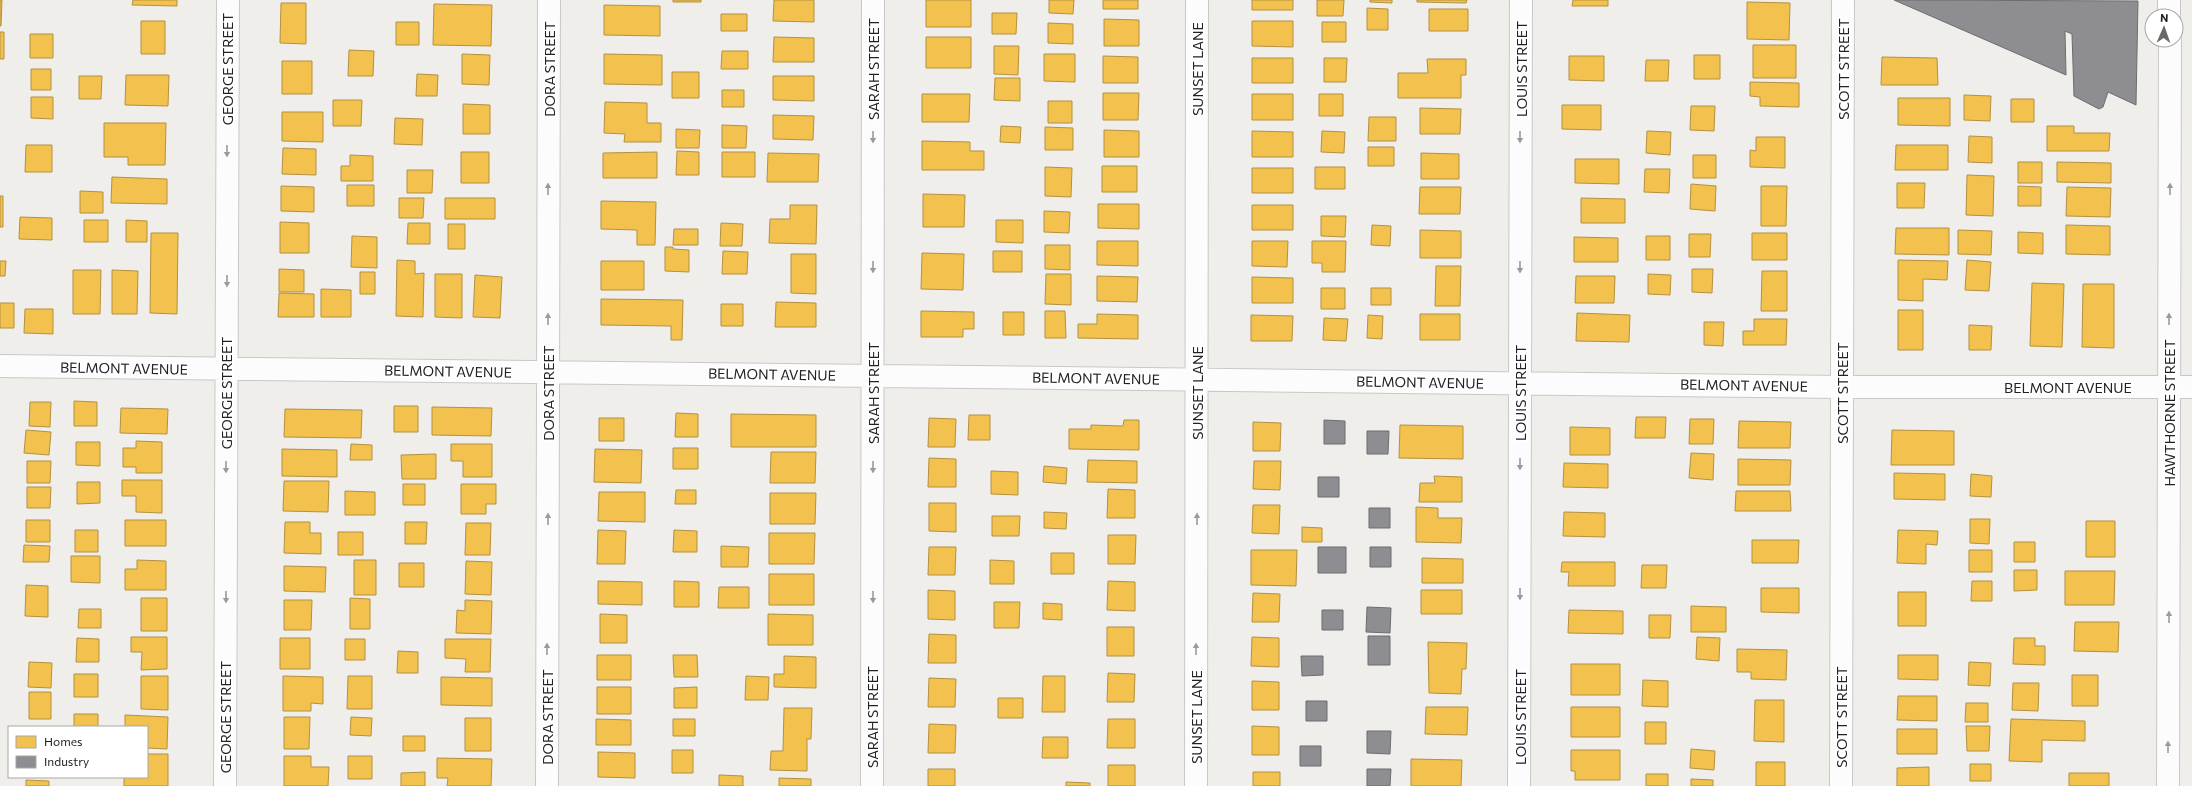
<svg xmlns="http://www.w3.org/2000/svg" width="2192" height="786" font-family="Commissioner,sans-serif">
<style>
.homes{fill:#f2c14e;stroke:#b49141}
.industry{fill:#8d8d92;stroke:#6d6d70}
.lines{fill:none;stroke-linecap:round;stroke-linejoin:round}
.street-casing{stroke:#c9c8c7;stroke-width:24}
.street{stroke:#fdfcfc;stroke-width:22}
.oneway{fill:#9a9a9a}
.labels{text-anchor:middle;dominant-baseline:central;stroke-width:4;stroke-linejoin:round;paint-order:stroke}
.street-label{font-size:14px;fill:#222;stroke:#fff}
</style>
<rect width="100%" height="100%" fill="#f0eeeb"/>
<!-- homes -->
<path class="homes" d="M0 0H2L1 26H0Z
M133 0H177V6L132 5Z
M673 0H701V2H673Z
M774 0H814V22L773 21Z
M926 0H971V27H926Z
M1049 0H1074L1073 14 1049 13Z
M1103 0H1138V9H1103Z
M1252 0H1293V10H1252Z
M1317 0H1344L1343 16H1317Z
M1370 0H1392V3L1370 2Z
M1417 0H1467L1466 3 1417 2Z
M1573 0H1608V6H1572Z
M1747 2 1790 3 1789 40 1747 39Z
M281 3H306V44L280 43Z
M434 4 492 5 491 46 433 45Z
M604 5 660 6V36L604 35Z
M1367 8 1388 9V30H1367Z
M1429 9H1468V31H1429Z
M992 13H1017L1016 34H992Z
M721 14H747V31H721Z
M1104 19 1139 20V46H1104Z
M141 21H165V54H141Z
M1252 21H1293V47L1252 46Z
M396 22H419V45H396Z
M1322 22H1346V42H1322Z
M1048 23 1073 24V44L1048 43Z
M0 32H4V59H0Z
M30 34H53V58H30Z
M774 37 814 38V62H773Z
M926 37H971V68H926Z
M1753 45H1796V78H1753Z
M994 46H1019L1018 75 994 74Z
M349 50 374 51 373 76H348Z
M722 51H748V69H721Z
M462 54 490 55 489 85 462 84Z
M604 54 662 55V85L604 84Z
M1044 54H1075V82L1044 81Z
M1694 55H1720V79H1694Z
M1103 56 1138 57V83H1103Z
M1569 56H1604V81L1569 80Z
M1882 57 1937 58 1938 85H1881Z
M1252 58H1293V83H1252Z
M1324 58H1347L1346 82H1324Z
M1427 59H1466V75H1461V98H1398V73H1428Z
M1646 60H1669L1668 81H1645Z
M282 61H312V94H282Z
M31 69H51V90H31Z
M672 72H699V98H672Z
M417 74 438 75 437 96H416Z
M126 75H169L168 106 125 105Z
M79 76H102L101 99H79Z
M773 76H814V101L773 100Z
M995 78H1020V101L994 100Z
M1750 82 1799 83V107L1760 106V97L1750 96Z
M722 90H744V107H722Z
M1103 93H1139L1138 120H1103Z
M922 94H970L969 122H922Z
M1252 94H1293V120H1252Z
M1319 94H1343V116H1319Z
M1964 95 1991 96 1990 121 1964 120Z
M31 97H53V119L31 118Z
M1898 98H1950V126L1898 125Z
M2011 99H2034V122H2011Z
M333 100H362L361 126H333Z
M1048 101H1072V123H1048Z
M605 102 647 103V123H661V142H624L625 134 604 133Z
M463 104 490 105V134H463Z
M1562 105H1601V130L1562 129Z
M1691 106H1715L1714 131 1690 130Z
M1420 108 1461 109 1460 134H1420Z
M282 112H323V142L282 141Z
M773 115 814 116 813 140 773 139Z
M1369 117H1396V141H1368Z
M395 118 423 119 422 145 394 144Z
M104 123H166L165 165H128V157H104Z
M722 125 747 126 746 148H722Z
M1001 126 1021 127 1020 143 1000 142Z
M2047 126H2074V133H2110L2109 151H2047Z
M1045 127 1073 128V150H1045Z
M676 129 700 130 699 148H676Z
M1104 130 1139 131V157H1104Z
M1252 131 1293 132V157H1252Z
M1322 131 1345 132 1344 153 1321 152Z
M1647 131 1671 132 1670 155 1646 153Z
M1969 136 1992 137V163L1968 162Z
M1756 137H1785V168L1750 167V150L1756 151Z
M922 141 970 142V151H984V170H922Z
M26 145H52V172H25Z
M1896 145H1948V170H1895Z
M1368 147H1394V166H1368Z
M283 148 316 149V175L282 174Z
M677 151 699 152V175H676Z
M461 152H489V183H461Z
M657 152V178H603V153Z
M722 152H755V177H722Z
M768 153 819 154 818 182H767Z
M1421 153 1459 154V179H1421Z
M350 155 373 156V181H341V166H350Z
M1693 155H1716V178H1693Z
M1575 159H1619V184L1575 183Z
M2018 162H2042V183H2018Z
M2057 162 2111 163V183L2057 182Z
M1102 166H1137V192H1102Z
M1045 167 1072 168 1071 197 1045 196Z
M1315 167H1345V189H1315Z
M1252 168H1293V193H1252Z
M1645 169H1670L1669 193 1644 192Z
M407 170H433L432 193H407Z
M1967 175 1994 176 1993 216 1966 215Z
M112 177 167 179V204L111 203Z
M1897 183H1925L1924 208H1897Z
M1691 184 1716 186 1715 211 1690 209Z
M347 185H374V206H347Z
M281 186 314 187V212L281 211Z
M1761 186H1787L1786 226H1761Z
M2018 186 2041 187V206H2018Z
M1420 187H1461L1460 214H1419Z
M2067 187 2111 188 2110 217 2066 216Z
M80 191 103 192V213H80Z
M923 194 965 195 964 227H923Z
M0 196H3V227H0Z
M399 198H424L423 218H399Z
M445 198H495V219H445Z
M1581 198 1625 199V223H1581Z
M601 201 656 202 655 245H637V230L601 229Z
M1098 204H1139V229L1098 228Z
M790 205H817L816 244 769 243 770 219H790Z
M1252 205H1293V230H1252Z
M1044 211 1070 212 1069 233 1044 232Z
M1321 216H1346L1345 237 1321 236Z
M20 217 52 218V240L19 239Z
M84 220H108V242H84Z
M126 220 147 221V242H126Z
M996 220H1023V243L996 242Z
M280 222 309 223V253H280Z
M408 223H430V244H407Z
M721 223 743 224 742 246H720Z
M448 224H465V249H448Z
M1372 225 1391 226 1390 246 1371 245Z
M2066 225 2110 226V255L2066 254Z
M1896 228H1949V255L1895 254Z
M674 229H698V245H673Z
M1420 230 1461 231V258H1420Z
M1958 230 1992 231 1991 255 1958 254Z
M2018 232 2043 233V254L2018 253Z
M151 233H178L177 314 150 313Z
M1752 233H1787V260H1752Z
M1689 234H1711L1710 257H1689Z
M352 236 377 237V268L351 267Z
M1646 236H1670V260H1646Z
M1574 237 1618 238V262H1574Z
M1097 241H1138V266L1097 265Z
M1252 241H1288L1287 267 1252 266Z
M1312 241H1346L1345 272H1322V263H1312Z
M1045 245H1070V270L1045 269Z
M665 247H673V249L689 250V272L665 271Z
M723 251 748 252 747 274H722Z
M993 251H1022V272H993Z
M922 253 964 254 963 290 921 289Z
M791 254H816V294L791 293Z
M397 260 415 261V274L424 273 423 317 396 316Z
M1898 260 1948 261 1947 280 1923 279V301L1898 300Z
M1967 260 1991 262 1989 291 1965 290Z
M0 261H6L5 276H0Z
M601 261H644V290H601Z
M1436 266H1461L1460 306H1435Z
M279 269 304 270V292H279Z
M1692 269H1713L1712 293 1692 292Z
M73 270H101L100 314H73Z
M112 270 138 271 137 314H112Z
M1762 271H1787V311H1761Z
M360 272H375V294H360Z
M435 274H462V318L435 317Z
M1046 274H1071V305L1045 304Z
M1648 274 1671 275 1670 295 1648 294Z
M475 275 502 277 500 318 473 317Z
M1097 276 1138 277 1137 302 1097 301Z
M1576 276H1615L1614 303H1575Z
M1252 277 1293 278V303H1252Z
M2032 283 2064 284 2062 347 2030 346Z
M2083 284H2114V348L2082 347Z
M1321 288H1345V309H1321Z
M1371 288H1391V305H1371Z
M321 289 351 290V317H321Z
M279 293 314 294V317H278Z
M601 299 683 300 682 340H671V326L601 325Z
M776 302 816 303V327H775Z
M0 303H14V328H0Z
M721 304H743V326H721Z
M25 309H53V334L24 333Z
M1898 310H1923V350H1898Z
M921 311 974 312V329H963V337H921Z
M1045 311H1065L1066 338H1045Z
M1003 312H1024V335H1003Z
M1577 313 1630 315 1629 342 1576 341Z
M1097 314 1138 315V339L1078 338V324H1097Z
M1420 314H1460V340H1420Z
M1251 315 1293 316 1292 341H1251Z
M1368 315 1383 316 1382 339 1367 338Z
M1324 318 1348 319 1346 341 1323 340Z
M1754 319H1787L1786 345H1743V331H1754Z
M1704 322H1724L1723 346 1704 345Z
M1969 325 1992 326 1991 350H1969Z
M74 401 97 402V426H74Z
M30 402H51L50 427 29 426Z
M394 406H418V432H394Z
M432 407 492 408 491 436 432 435Z
M121 408 168 409 167 434 120 433Z
M285 409 362 410 361 438 284 437Z
M676 413 698 414V437H675Z
M731 414 816 415V447H731Z
M969 415H990V440H968Z
M1636 417H1666L1665 438H1635Z
M599 418H624V441H599Z
M929 418 956 419 955 447H928Z
M1690 419H1714L1713 444H1689Z
M1124 420H1139V450L1069 449V429H1091V425L1123 426Z
M1739 421 1791 422 1790 448H1738Z
M1253 422 1281 423 1280 451H1253Z
M1400 425 1463 426V459L1399 458Z
M1570 427 1610 428V455H1570Z
M26 430 51 432 49 455 24 453Z
M1892 430 1954 431V465H1891Z
M136 441 162 442V473H136V467H123V448H136Z
M76 442H100V466L76 465Z
M351 444 372 445V460H350Z
M451 444H492V477H463V461H451Z
M673 448H698V469H673Z
M282 449 337 450V477L282 476Z
M595 449 642 450 641 483 594 482Z
M771 452H816L815 483H770Z
M1691 453 1714 454 1713 480 1689 478Z
M436 454V479H402L401 455Z
M929 458 956 459V487H928Z
M1738 459 1791 460 1790 485H1738Z
M1088 460 1137 461V483L1087 482Z
M27 461H51L50 483H27Z
M1254 461H1281L1280 490 1253 489Z
M1564 463 1608 464V488L1563 487Z
M1044 466 1067 468 1066 484 1043 482Z
M991 471 1018 472V495L991 494Z
M1894 473 1945 474V500L1894 499Z
M1971 474 1992 476 1991 497 1970 496Z
M1434 476 1462 477V502H1419L1420 483H1435Z
M122 480H162V513L136 512V496H122Z
M284 481H329L328 512 283 511Z
M77 482H100V503L77 504Z
M403 484H425V505H403Z
M461 484H496V504H486V514H461Z
M27 487H51L50 508H27Z
M1108 489 1135 490V518H1107Z
M676 490H696V504H675Z
M345 491 375 492V515H345Z
M1736 491H1790L1791 511H1735Z
M599 492H645V522L598 521Z
M770 493H816L815 524H770Z
M929 503H956V532L929 531Z
M1253 505H1280L1279 534 1252 533Z
M1416 507 1438 508V518H1462L1461 543 1416 542Z
M1044 512 1067 513 1066 529 1044 528Z
M1564 512 1605 513V537L1563 536Z
M992 516H1020L1019 536H992Z
M1970 519H1990L1989 544 1970 543Z
M26 520H50V542H26Z
M125 520H166V546H125Z
M2086 521H2115V557H2086Z
M285 522H310V533H321V554L284 553Z
M405 522H427L426 544H405Z
M466 523H491L490 555H465Z
M1302 527 1322 528V542H1302Z
M75 530H98V552H75Z
M598 530 626 531 625 564H597Z
M674 530 697 531V552H673Z
M1898 530 1938 531 1937 545 1926 544V564L1897 563Z
M338 532H363V555H338Z
M769 533H815L814 564H769Z
M1108 535H1136L1135 564H1108Z
M1752 540H1799L1798 563H1752Z
M2014 542H2035V562H2014Z
M24 545 50 546 49 562H23Z
M721 546 749 547 748 567H721Z
M929 547H956L955 575H928Z
M1251 550H1297L1296 586 1251 585Z
M1969 550H1992V572H1969Z
M1051 553H1074V574H1051Z
M71 556H100V583L71 582Z
M1422 558 1463 559V583H1422Z
M137 560 166 561V590H125V569H137Z
M354 560H376V595H354Z
M990 560 1014 561V584H990Z
M466 561 492 562 491 595 465 594Z
M1562 562H1615V586H1568L1569 572H1561Z
M399 563H424V587H399Z
M1642 565H1667L1666 588H1641Z
M284 566 326 567 325 592 284 591Z
M2014 570H2037V590L2014 591Z
M2065 571H2115L2114 605H2065Z
M769 574H814V605H769Z
M598 581 642 582V605L598 604Z
M674 581 699 582V607H674Z
M1108 581 1135 582V611L1107 610Z
M1972 581H1992V601H1971Z
M26 585 48 586V617L25 616Z
M719 587H749V608H718Z
M1761 588H1799V613L1761 612Z
M928 590 955 591V620L928 619Z
M1421 590H1462V614H1421Z
M1898 592H1926V626H1898Z
M1253 593 1280 594 1279 622H1252Z
M141 598H167V631H141Z
M350 598 370 599V629H350Z
M284 600H312L311 630H284Z
M465 600 492 601 491 634 456 633 457 610 465 611Z
M994 602H1020L1019 628H994Z
M1043 603 1062 604V620L1043 619Z
M1691 606 1726 607V632H1691Z
M79 609H101V628H78Z
M1569 610 1623 611V634L1568 633Z
M600 614 627 615V643H600Z
M768 614 813 615V645H768Z
M1649 615H1671L1670 638H1649Z
M2075 622H2119L2118 652 2074 651Z
M1107 627H1134V656H1107Z
M929 634 956 635V663H928Z
M131 637H167V669L141 670 142 652H131Z
M1252 637 1279 638V667L1251 666Z
M1697 637 1720 638 1719 661 1696 659Z
M77 638 99 639V662H76Z
M280 638H310V669H280Z
M2014 638H2035V646H2045V665L2013 664Z
M345 639H365V660H345Z
M445 639H491L490 672H465L466 659 445 658Z
M1428 642 1467 643 1466 669H1462L1461 694 1429 693Z
M1737 649 1787 650 1786 680 1751 679V672H1737Z
M398 651 418 652V673H397Z
M597 655H631V680H597Z
M673 655H697L698 677H674Z
M1898 655H1938V680L1898 679Z
M784 656 816 657V688L774 687V674H784Z
M29 662 52 663 51 688 28 687Z
M1969 662 1991 663 1990 686 1968 685Z
M1571 664H1620V695H1571Z
M1108 673 1135 674 1134 702H1107Z
M74 674H98V697H74Z
M2072 675H2098V706H2072Z
M141 676H168V710L141 709Z
M283 676 323 677V704L311 703V711H283Z
M348 676H372V709H347Z
M746 676 769 677 768 700H745Z
M1043 676H1065V712H1042Z
M441 677 492 678V706L441 705Z
M929 678 956 679 955 707H928Z
M1643 680 1668 681V707L1642 706Z
M1252 681 1279 682V710H1252Z
M2013 683H2039L2038 711 2012 710Z
M597 687H631V714H597Z
M697 687V708H674V688Z
M29 692H51V719H29Z
M1898 696H1937V721L1897 720Z
M998 698H1023V718H998Z
M1755 700H1784V742L1754 741Z
M1966 703H1988V722H1965Z
M1426 707H1468L1467 735 1425 734Z
M1571 707H1620V737H1571Z
M784 708H812L811 739H807V771L770 770 771 751H783Z
M74 714H98V727H74Z
M125 715 168 717 167 749 147 748V727H125Z
M284 717H310L309 749H284Z
M351 717 372 718 371 736 350 735Z
M465 718H491V751H465Z
M596 719 631 720V745H596Z
M673 719H695V736H673Z
M1108 719H1135V748H1107Z
M2011 719 2085 721V741L2042 740V762L2009 761Z
M1645 722H1666V744H1645Z
M929 724 956 725 955 753H928Z
M1252 726 1279 727V755H1252Z
M1966 726H1990L1989 751H1967Z
M1897 729H1937V754H1897Z
M403 736H425V751H403Z
M1043 737H1068V758H1042Z
M1691 749 1715 751 1714 770 1690 768Z
M672 750H693V773H672Z
M1571 750H1620V780H1575V771H1571Z
M598 752 635 753V778L598 777Z
M147 754H168V786H124V777H147Z
M284 756H311V767H329L328 786H284Z
M348 756H372V779H348Z
M437 758 492 759 491 786H447L448 778H437Z
M1411 759 1462 760 1461 786H1411Z
M1756 762H1785V786H1756Z
M1970 764H1991V781H1970Z
M1108 765H1135V786H1108Z
M1929 767V786H1897V768Z
M928 769H955V786H928Z
M425 772V786H401V773Z
M1253 772H1280V786H1253Z
M2069 773H2109V786H2069Z
M1646 774H1668V786H1646Z
M719 775 743 776V786H719Z
M779 778 811 779V786H779Z
M1691 779 1713 780V786H1691Z
M26 780 49 781V786H26Z
M1066 782 1090 783V786H1066Z"/>
<!-- industry -->
<path class="industry" d="M1894 0 2138 1 2136 105 2108 92 2103 107 2099 109 2074 96 2072 34 2065 31 2066 75Z
M1324 420 1345 421V444H1324Z
M1367 431H1389L1388 454H1367Z
M1318 477H1339V497H1318Z
M1369 508H1390V528H1369Z
M1318 547H1346V573H1318Z
M1370 547H1391V567H1370Z
M1367 607 1391 608 1390 633 1366 632Z
M1322 610H1343V630H1322Z
M1368 636H1390V665H1368Z
M1301 656H1323V675L1302 676Z
M1306 701H1327V721H1306Z
M1367 731H1391L1390 754 1367 753Z
M1300 746H1321V766H1300Z
M1367 769H1391L1390 786H1367Z"/>
<g class="lines">
<!-- street casing -->
<g class="street-casing">
<path id="street" d="M2169 0V16
M0 366 1842 387H2192
M225 786 228 0
M547 786 549 0
M872 786 873 0
M1196 786 1197 0
M1519 786 1521 0
M1841 786 1843 0
M2168 786 2170 40"/>
</g>
<!-- street -->
<use href="#street" class="street"/>
</g>
<!-- one-way arrows -->
<defs><path id="oneway-solid" d="M-6-.8H1V-3.2L6.5 0L1 3.2V.8H-6Z"/></defs>
<g class="oneway">
<use href="#oneway-solid" transform="translate(873 137) rotate(90)"/>
<use href="#oneway-solid" transform="translate(1520 137) rotate(90)"/>
<use href="#oneway-solid" transform="translate(227 151) rotate(90)"/>
<use href="#oneway-solid" transform="translate(548 189) rotate(-90)"/>
<use href="#oneway-solid" transform="translate(2170 189) rotate(-90)"/>
<use href="#oneway-solid" transform="translate(873 267) rotate(90)"/>
<use href="#oneway-solid" transform="translate(1520 267) rotate(90)"/>
<use href="#oneway-solid" transform="translate(227 281) rotate(90)"/>
<use href="#oneway-solid" transform="translate(548 319) rotate(-90)"/>
<use href="#oneway-solid" transform="translate(2169 319) rotate(-90)"/>
<use href="#oneway-solid" transform="translate(1520 464) rotate(90)"/>
<use href="#oneway-solid" transform="translate(226 467) rotate(90)"/>
<use href="#oneway-solid" transform="translate(873 467) rotate(90)"/>
<use href="#oneway-solid" transform="translate(548 519) rotate(-90)"/>
<use href="#oneway-solid" transform="translate(1197 519) rotate(-90)"/>
<use href="#oneway-solid" transform="translate(1520 594) rotate(90)"/>
<use href="#oneway-solid" transform="translate(226 597) rotate(90)"/>
<use href="#oneway-solid" transform="translate(873 597) rotate(90)"/>
<use href="#oneway-solid" transform="translate(2169 617) rotate(-90)"/>
<use href="#oneway-solid" transform="translate(547 649) rotate(-90)"/>
<use href="#oneway-solid" transform="translate(1196 649) rotate(-90)"/>
<use href="#oneway-solid" transform="translate(2168 747) rotate(-90)"/>
</g>
<g class="labels">
<!-- street labels -->
<g class="street-label">
<text transform="translate(227 69) rotate(-90)">GEORGE STREET</text>
<text transform="translate(549 69) rotate(-90)">DORA STREET</text>
<text transform="translate(873 69) rotate(-90)">SARAH STREET</text>
<text transform="translate(1197 69) rotate(-90)">SUNSET LANE</text>
<text transform="translate(1521 69) rotate(-90)">LOUIS STREET</text>
<text transform="translate(1843 69) rotate(-90)">SCOTT STREET</text>
<text transform="translate(124 368) rotate(1)">BELMONT AVENUE</text>
<text transform="translate(448 371) rotate(1)">BELMONT AVENUE</text>
<text transform="translate(772 374) rotate(1)">BELMONT AVENUE</text>
<text transform="translate(1096 378) rotate(1)">BELMONT AVENUE</text>
<text transform="translate(1420 382) rotate(1)">BELMONT AVENUE</text>
<text transform="translate(1744 385) rotate(1)">BELMONT AVENUE</text>
<text x="2068" y="387">BELMONT AVENUE</text>
<text transform="translate(226 393) rotate(-90)">GEORGE STREET</text>
<text transform="translate(548 393) rotate(-90)">DORA STREET</text>
<text transform="translate(873 393) rotate(-90)">SARAH STREET</text>
<text transform="translate(1197 393) rotate(-90)">SUNSET LANE</text>
<text transform="translate(1520 393) rotate(-90)">LOUIS STREET</text>
<text transform="translate(1842 393) rotate(-90)">SCOTT STREET</text>
<text transform="translate(2169 413) rotate(-90)">HAWTHORNE STREET</text>
<text transform="translate(225 717) rotate(-90)">GEORGE STREET</text>
<text transform="translate(547 717) rotate(-90)">DORA STREET</text>
<text transform="translate(872 717) rotate(-90)">SARAH STREET</text>
<text transform="translate(1196 717) rotate(-90)">SUNSET LANE</text>
<text transform="translate(1520 717) rotate(-90)">LOUIS STREET</text>
<text transform="translate(1841 717) rotate(-90)">SCOTT STREET</text>
</g>
</g>
<!-- legend -->
<rect x="8" y="726" width="140" height="52" fill="#ffffff" stroke="#a7a7a7"/>
<rect x="16" y="736" width="20" height="12" fill="#f2c14e" stroke="#a7a7a7"/>
<text x="44" y="746" font-size="12" fill="#222222">Homes</text>
<rect x="16" y="756" width="20" height="12" fill="#8d8d92" stroke="#a7a7a7"/>
<text x="44" y="766" font-size="12" fill="#222222">Industry</text>
<!-- north arrow -->
<g transform="translate(2164 28) rotate(2)"><circle r="19" fill="#ffffff" stroke="#a7a7a7"/>
<path d="M0-3L7 15L0 10L-7 15Z" fill="#6a6968"/>
<text y="-6" font-size="11" font-weight="bold" text-anchor="middle" fill="#222222">N</text>
</g>
</svg>
